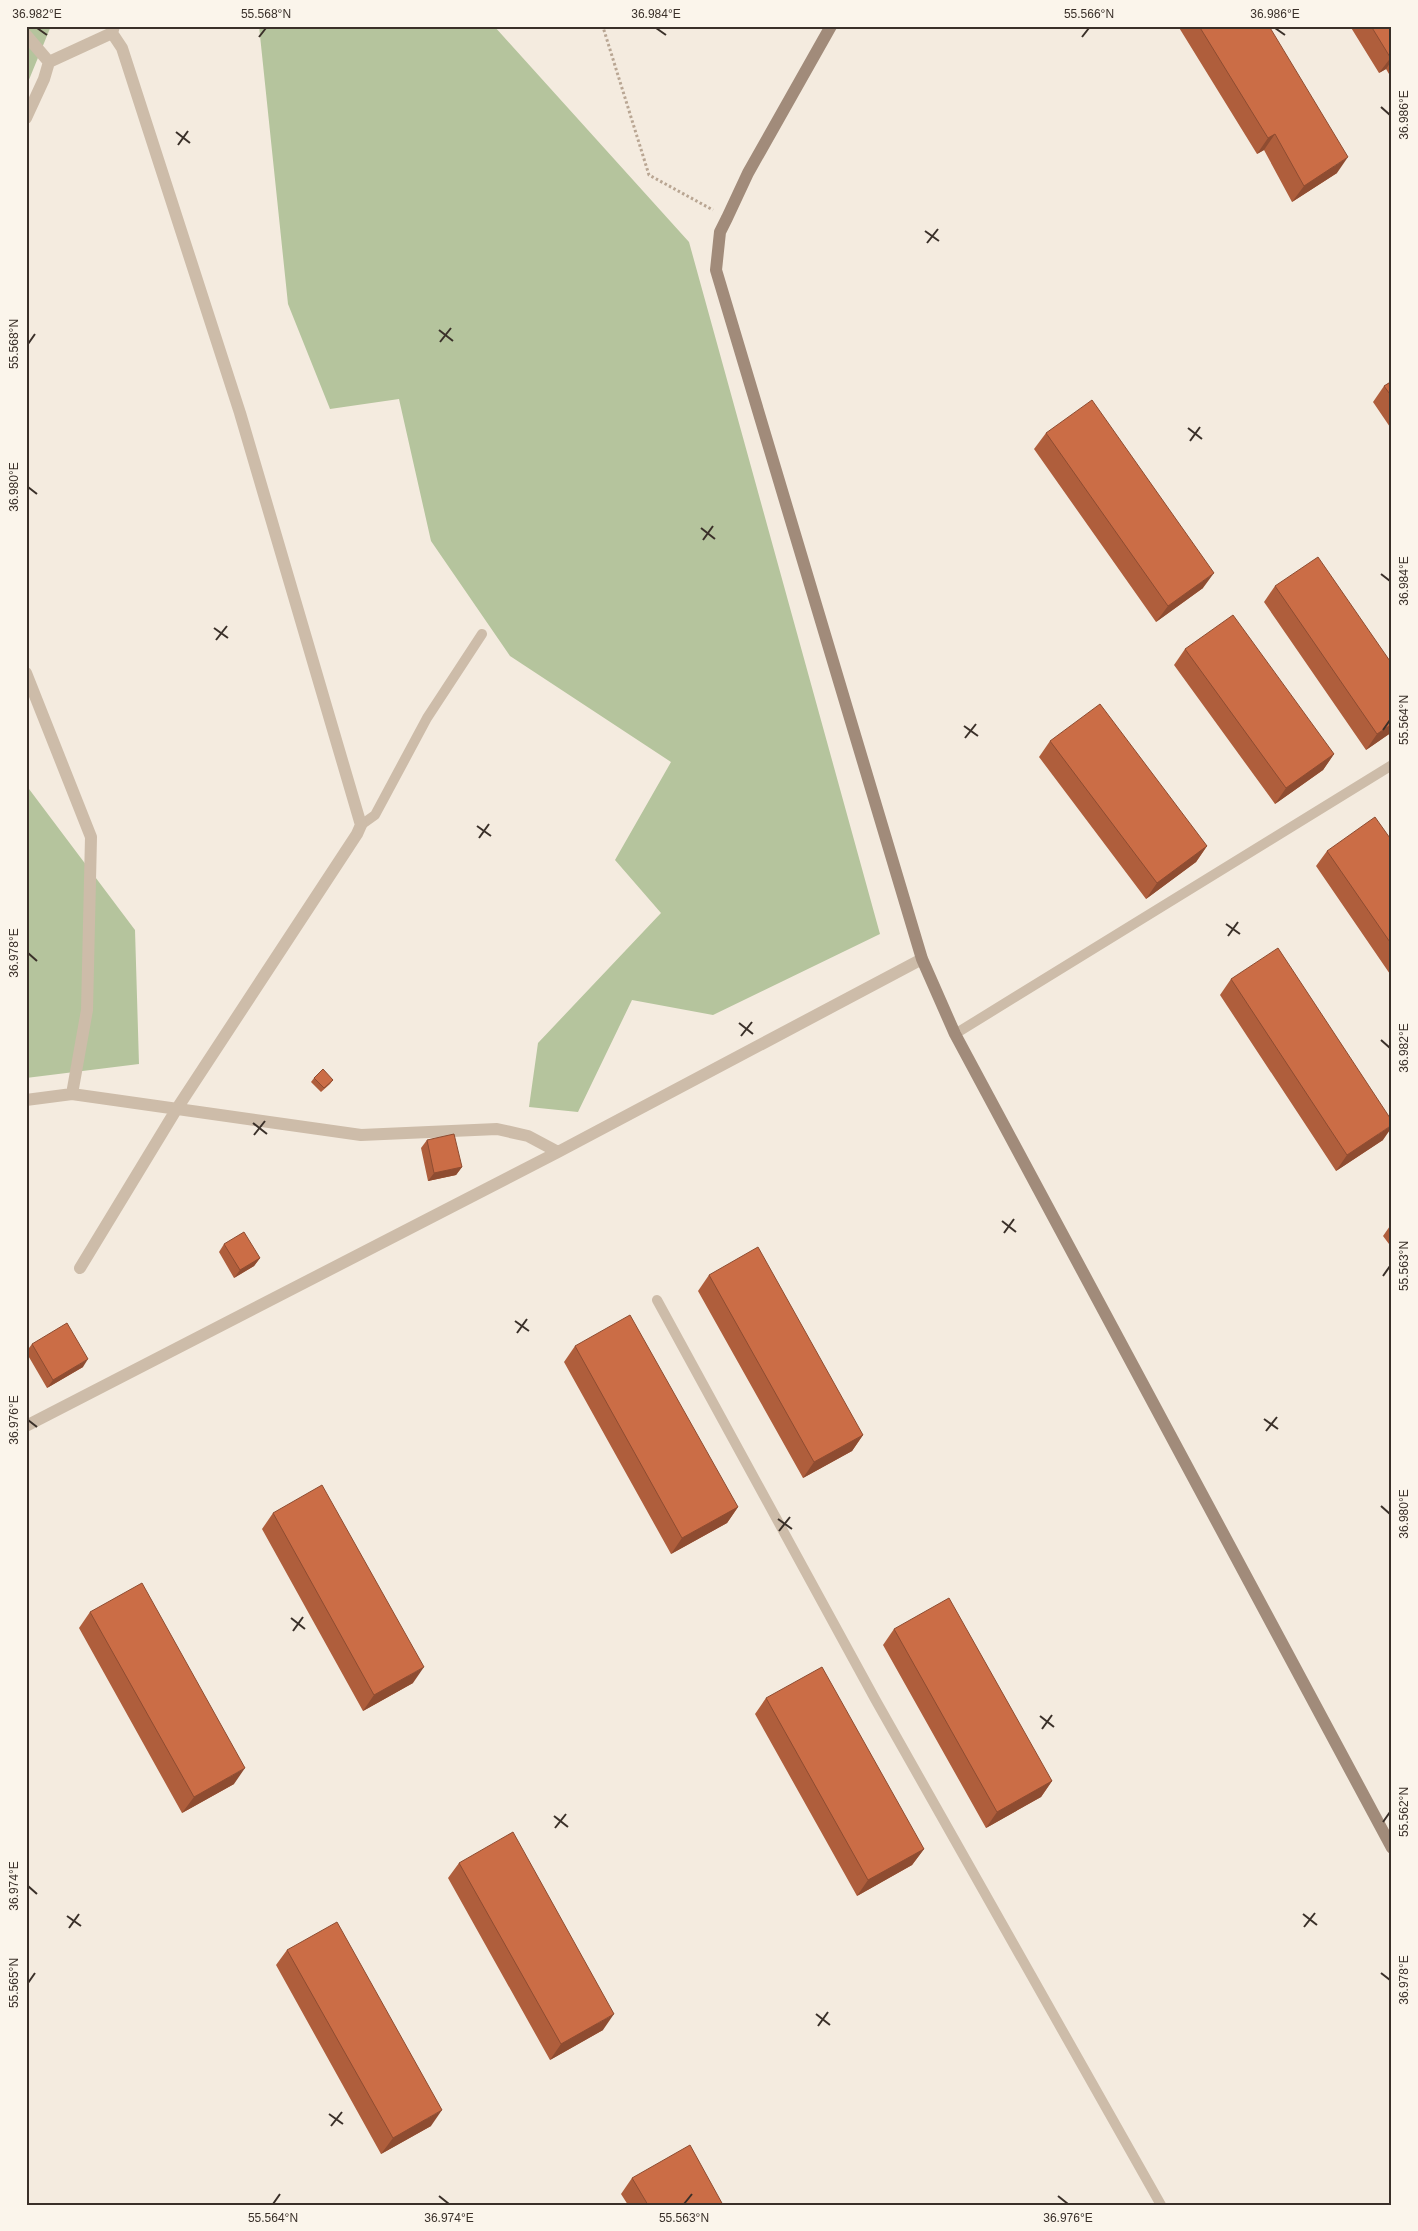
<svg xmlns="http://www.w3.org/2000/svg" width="1418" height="2231" font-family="Arial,sans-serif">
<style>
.green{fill:#b5c49d}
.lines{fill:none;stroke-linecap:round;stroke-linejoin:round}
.path{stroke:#b9a693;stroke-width:3;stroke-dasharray:2.5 2.5;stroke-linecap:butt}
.lane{stroke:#cdbca9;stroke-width:10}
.street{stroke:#cdbca9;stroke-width:12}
.secondary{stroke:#a18b7a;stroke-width:12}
.wall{fill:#af5e3c}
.shaded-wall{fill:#8e4c31}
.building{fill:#cb6d46;stroke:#8e4c31}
.ticks{fill:none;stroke:#3a3029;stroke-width:2}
.neatline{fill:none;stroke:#3a3029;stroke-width:2}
.ticks-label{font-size:12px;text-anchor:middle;fill:#3a3029}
</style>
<rect width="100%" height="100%" fill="#f4ebdf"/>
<!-- green -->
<path class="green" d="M26 26H51L26 87Z
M259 26H494L689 242 880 934 713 1015 632 1000 578 1112 529 1107 538 1043 661 913 615 860 671 762 510 656 431 541 399 399 330 409 288 304Z
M26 785 135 930 139 1064 26 1078Z"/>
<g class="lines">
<!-- path -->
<path class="path" d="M601 26 603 27 649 175 713 210"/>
<!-- lane -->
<path class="lane" d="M361 825 375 815 427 718 482 634
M955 1034 1392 765
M657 1300 875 1699 1161 2205"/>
<!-- street -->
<path class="street" d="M26 35 49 62
M49 62 112 33 114 26
M26 118 44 79 49 62
M26 673 91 837 87 1010 72 1094
M26 1100 72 1094 361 1135 497 1129 528 1136 558 1152
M80 1268 176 1110 357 834 361 825 240 413 122 48 112 33
M26 1426 558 1152 922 959"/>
<!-- secondary -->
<path class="secondary" d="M831 26 748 173 727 218 720 232 716 270 922 959 955 1034 1392 1848"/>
</g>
<!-- wall -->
<path class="wall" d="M1178 26H1269L1337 173 1292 202 1264 150 1257 154Z
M1350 26H1392V79L1386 69 1379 73Z
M1392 381V430L1373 402 1384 386Z
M1046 433 1203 588 1156 622 1034 449Z
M1275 586 1392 664V732L1366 750 1264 602Z
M1185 649 1334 754 1323 770 1275 804 1174 665Z
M1050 741 1207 846 1196 862 1146 899 1039 757Z
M1392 841V977L1316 866 1327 851Z
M1231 979 1383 1140 1336 1171 1220 995Z
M314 1078 333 1080 330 1084 321 1092 311 1082Z
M427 1140 462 1167 456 1175 428 1181 421 1148Z
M1392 1223V1248L1383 1236Z
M224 1244 260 1258 254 1266 234 1278 219 1252Z
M709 1275 863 1435 852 1451 803 1478 698 1291Z
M32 1344 83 1367 47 1388 26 1352Z
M575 1346 738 1507 727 1523 671 1554 564 1362Z
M273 1513 413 1683 363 1711 262 1529Z
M90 1612 234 1784 182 1813 79 1628Z
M894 1629 1052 1781 1041 1797 986 1828 883 1645Z
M766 1698 924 1849 912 1865 857 1896 755 1714Z
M459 1863 603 2030 550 2060 448 1878Z
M287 1950 431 2126 381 2154 276 1965Z
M632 2178 723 2205H628L621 2194Z"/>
<!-- shaded-wall -->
<path class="shaded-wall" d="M1392 56V60L1386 69 1379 73Z
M1275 134 1264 150 1257 154 1268 138Z
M1348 157 1337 173 1292 202 1304 186Z
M1214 573 1203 588 1156 622 1168 606Z
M1392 724V732L1366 750 1377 734Z
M1334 754 1323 770 1275 804 1286 788Z
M1207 846 1196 862 1146 899 1157 883Z
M1392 1125V1127L1383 1140 1336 1171 1347 1155Z
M462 1167 456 1175 428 1181 434 1173Z
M260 1258 254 1266 234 1278 240 1270Z
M88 1359 83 1367 47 1388 53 1380Z
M863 1435 852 1451 803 1478 814 1462Z
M738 1507 727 1523 671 1554 682 1538Z
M424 1667 413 1683 363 1711 374 1695Z
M245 1768 234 1784 182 1813 194 1797Z
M1052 1781 1041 1797 986 1828 997 1812Z
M924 1849 912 1865 857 1896 868 1880Z
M614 2014 603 2030 550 2060 561 2044Z
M442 2110 431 2126 381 2154 393 2138Z"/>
<!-- building -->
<path class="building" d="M1199 26H1269L1348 157 1304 186 1275 134 1268 138Z
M1371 26H1392V56L1390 57Z
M1392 381V397L1384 386Z
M1092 400 1214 573 1168 606 1046 433Z
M1318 557 1392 664V724L1377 734 1275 586Z
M1233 615 1334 754 1286 788 1185 649Z
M1100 704 1207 846 1157 883 1050 741Z
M1375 817 1392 841V945L1327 851Z
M1278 948 1392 1121V1125L1347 1155 1231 979Z
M323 1069 333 1080 324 1088 314 1078Z
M454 1134 462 1167 434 1173 427 1140Z
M244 1232 260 1258 240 1270 224 1244Z
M758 1247 863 1435 814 1462 709 1275Z
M630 1315 738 1507 682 1538 575 1346Z
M67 1323 88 1359 53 1380 32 1344Z
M322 1485 424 1667 374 1695 273 1513Z
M142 1583 245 1768 194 1797 90 1612Z
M949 1598 1052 1781 997 1812 894 1629Z
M822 1667 924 1849 868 1880 766 1698Z
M513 1832 614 2014 561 2044 459 1863Z
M337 1922 442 2110 393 2138 287 1950Z
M690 2145 723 2205H648L632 2178Z"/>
<!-- ticks -->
<path class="ticks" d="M37 28 47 35M656 28 666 35M1275 28 1285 35M259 37 266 28M1082 37 1089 28M1381 107 1390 115M176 132 190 143M178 145 188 131M925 231 939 241M927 243 938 229M439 330 453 341M440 342 451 328M28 344 35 334M1188 428 1202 439M1190 441 1200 427M28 487 37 494M701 528 715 539M703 540 713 526M1381 574 1390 581M214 628 228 638M216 640 227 626M964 726 978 736M1383 730 1390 720M965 738 976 724M477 826 491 836M479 838 489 824M1226 924 1240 934M1228 936 1238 922M28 953 37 961M739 1023 753 1034M741 1036 752 1022M1381 1040 1390 1048M253 1123 267 1134M254 1135 265 1121M1002 1221 1016 1232M1004 1233 1014 1219M1383 1276 1390 1266M515 1321 529 1331M517 1333 527 1319M1264 1419 1278 1429M28 1420 37 1427M1266 1431 1277 1417M1381 1506 1390 1514M778 1519 792 1529M779 1531 790 1517M291 1618 305 1629M293 1631 303 1617M1040 1716 1054 1727M1042 1729 1052 1715M554 1816 568 1827M1383 1822 1390 1812M555 1828 566 1814M28 1886 37 1894M1303 1914 1317 1925M67 1916 81 1926M1304 1927 1315 1913M69 1928 79 1914M1381 1973 1390 1980M28 1983 35 1973M816 2014 830 2025M818 2026 828 2012M329 2114 343 2124M331 2126 342 2112M439 2196 449 2204M1058 2196 1068 2204M273 2204 280 2194M684 2204 692 2194"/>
<!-- border -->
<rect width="1418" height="2231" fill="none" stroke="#fbf5eb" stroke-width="55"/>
<rect x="28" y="28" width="1362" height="2176" class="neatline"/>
<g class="ticks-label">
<text x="37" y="18">36.982°E</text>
<text x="266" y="18">55.568°N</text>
<text x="656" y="18">36.984°E</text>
<text x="1089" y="18">55.566°N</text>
<text x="1275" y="18">36.986°E</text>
<text transform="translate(1404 115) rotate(-90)" y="4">36.986°E</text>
<text transform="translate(14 344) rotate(-90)" y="4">55.568°N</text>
<text transform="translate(14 487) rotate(-90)" y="4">36.980°E</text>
<text transform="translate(1404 581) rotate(-90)" y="4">36.984°E</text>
<text transform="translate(1404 720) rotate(-90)" y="4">55.564°N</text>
<text transform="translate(14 953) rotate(-90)" y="4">36.978°E</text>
<text transform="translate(1404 1048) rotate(-90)" y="4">36.982°E</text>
<text transform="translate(1404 1266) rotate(-90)" y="4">55.563°N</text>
<text transform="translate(14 1420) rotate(-90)" y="4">36.976°E</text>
<text transform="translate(1404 1514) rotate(-90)" y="4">36.980°E</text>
<text transform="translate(1404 1812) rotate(-90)" y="4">55.562°N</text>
<text transform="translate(14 1886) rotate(-90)" y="4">36.974°E</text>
<text transform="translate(1404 1980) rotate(-90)" y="4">36.978°E</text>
<text transform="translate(14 1983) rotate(-90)" y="4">55.565°N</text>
<text x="273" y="2222">55.564°N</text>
<text x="449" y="2222">36.974°E</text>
<text x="684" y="2222">55.563°N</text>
<text x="1068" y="2222">36.976°E</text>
</g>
</svg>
